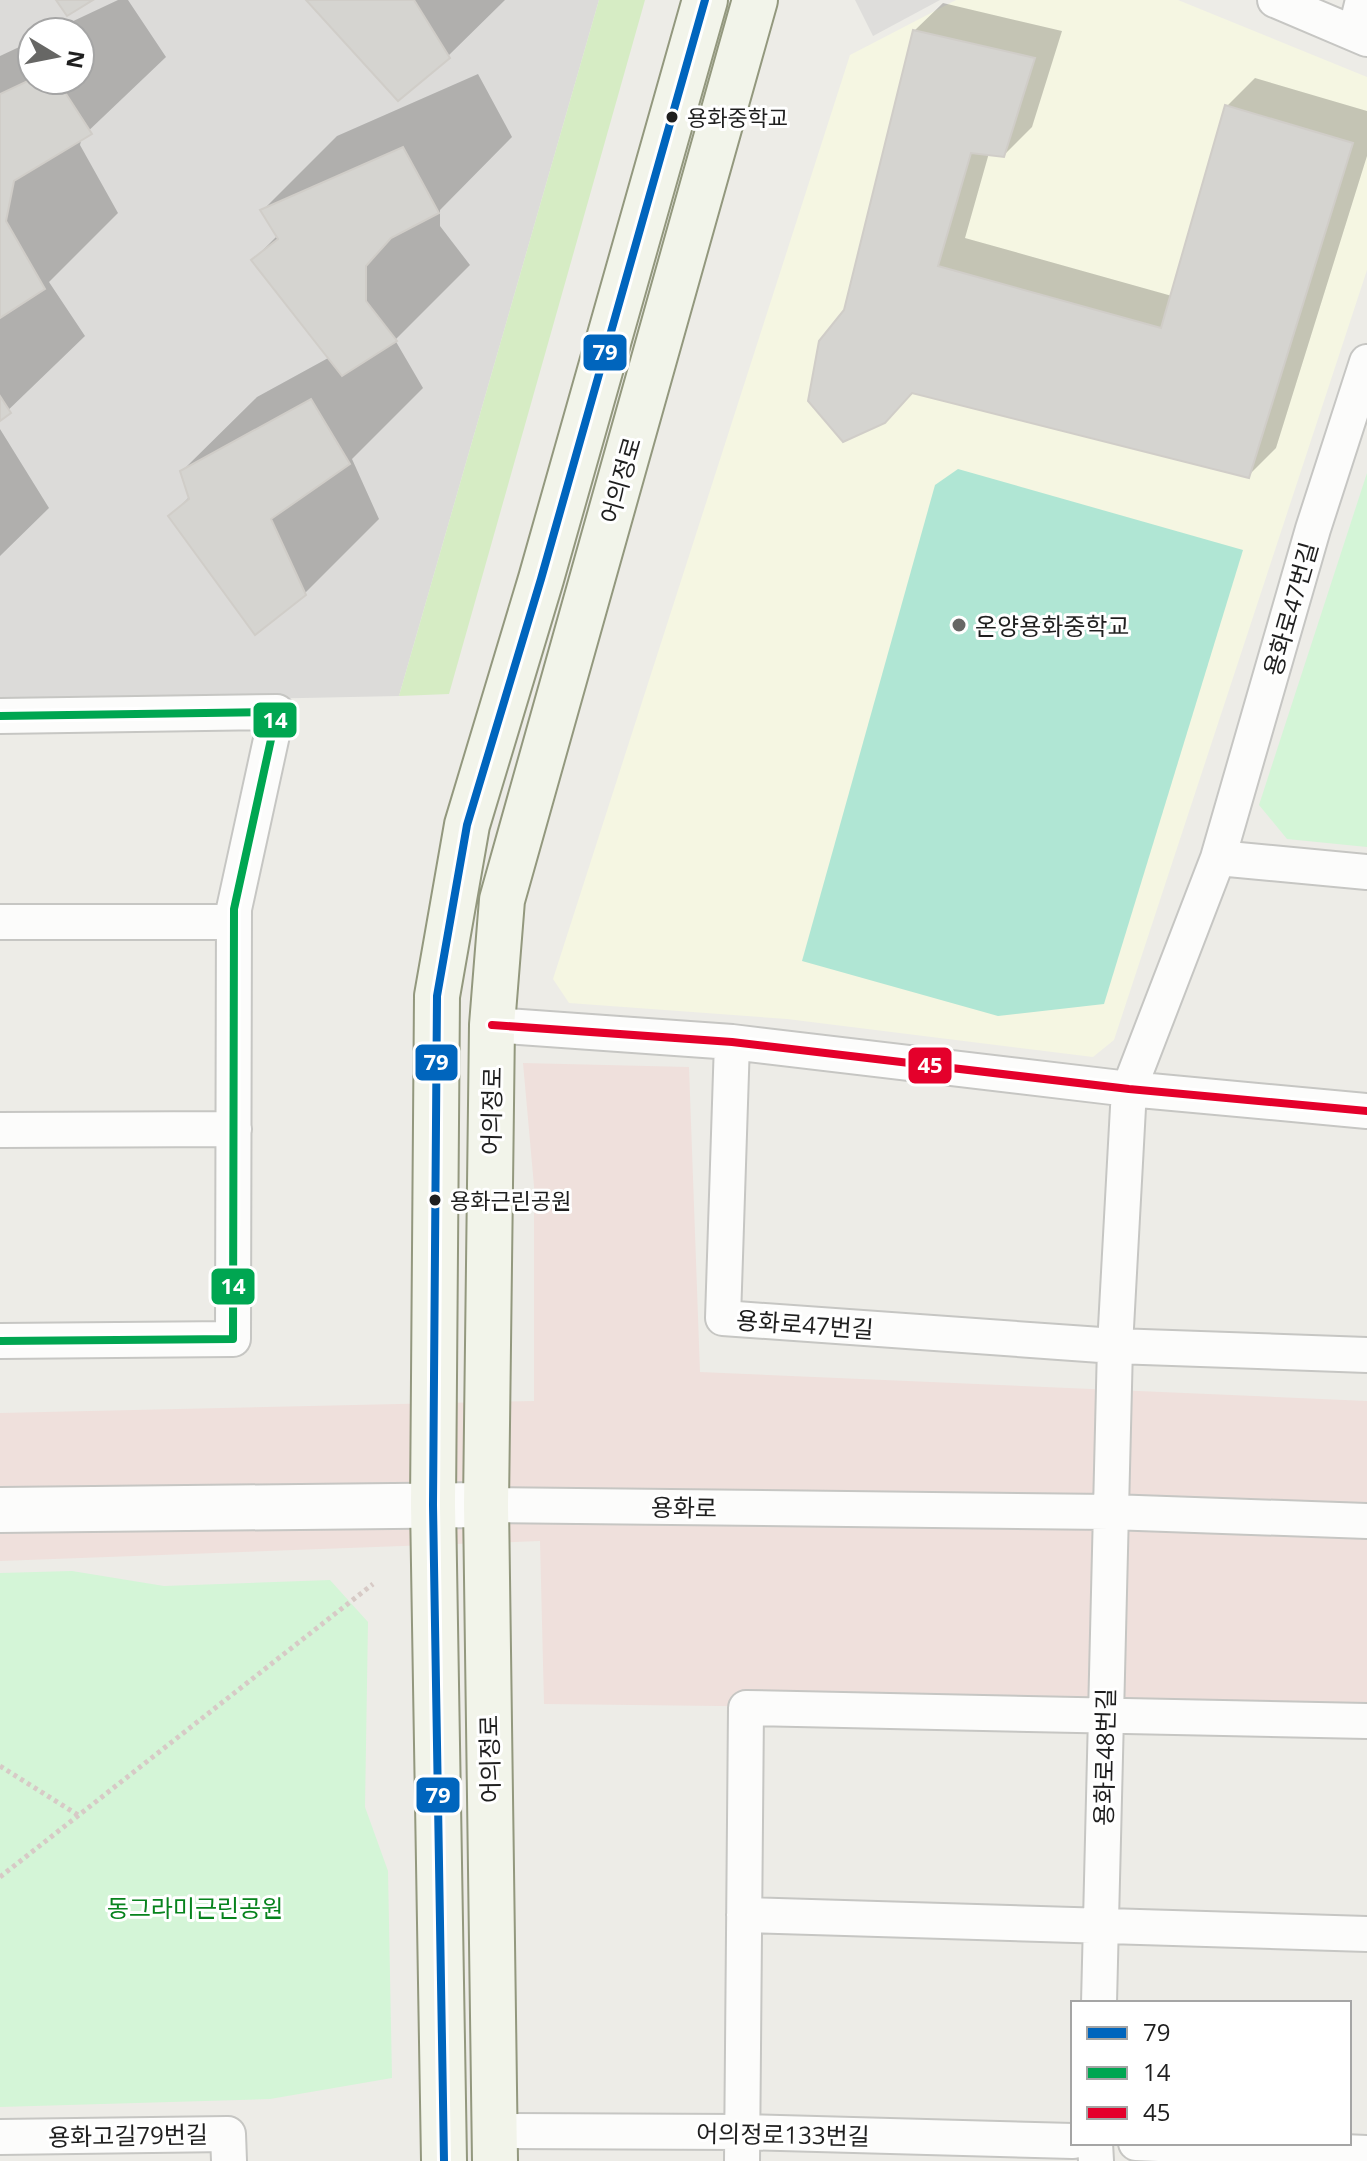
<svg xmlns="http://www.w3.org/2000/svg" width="1367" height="2161" font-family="'Open Sans','Noto Sans KR',sans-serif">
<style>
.residential{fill:#dcdbd9;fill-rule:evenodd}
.commercial{fill:#efe0dc}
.education{fill:#f5f6e2}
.grass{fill:#d6ecc4}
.park{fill:#d4f5d7}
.pitch{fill:#b0e6d4}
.parking{fill:#dedddb}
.shadow{fill:#0003}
.building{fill:#d5d4d0;stroke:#d0cdc8;stroke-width:2}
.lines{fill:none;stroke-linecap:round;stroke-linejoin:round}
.minor-casing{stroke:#c6c6c3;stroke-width:38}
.tertiary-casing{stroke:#c6c6c3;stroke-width:48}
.secondary-casing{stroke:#93987e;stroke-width:48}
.path{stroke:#d7cac6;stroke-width:5;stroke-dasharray:4 4;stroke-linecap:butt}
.minor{stroke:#fcfcfb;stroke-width:34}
.tertiary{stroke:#fcfcfb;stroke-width:44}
.secondary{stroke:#f2f4ea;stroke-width:44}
.bus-1-casing{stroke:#fff;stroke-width:14}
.bus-2-casing{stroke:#fff;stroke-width:14}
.bus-3-casing{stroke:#fff;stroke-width:14}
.bus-1{stroke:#0065bd;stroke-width:8}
.bus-2{stroke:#00a651;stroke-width:8}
.bus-3{stroke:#e4002b;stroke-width:8}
.bus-dot{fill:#1f1f1f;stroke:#fff;stroke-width:3}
.poi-dot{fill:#676765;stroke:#fff;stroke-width:3}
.labels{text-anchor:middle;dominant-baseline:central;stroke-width:6;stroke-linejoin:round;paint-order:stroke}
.bus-label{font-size:22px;fill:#1f1f1f;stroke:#fff;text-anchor:start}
.street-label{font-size:24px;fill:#1f1f1f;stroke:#fff}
.poi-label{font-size:24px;fill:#1f1f1f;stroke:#fff;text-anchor:start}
.park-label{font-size:24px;fill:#07831d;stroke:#fff}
.line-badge{stroke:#fff;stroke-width:3}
.badge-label{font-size:22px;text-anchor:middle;font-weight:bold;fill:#fff}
</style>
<rect width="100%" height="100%" fill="#edece7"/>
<!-- residential -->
<path class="residential" d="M0 0H599L399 696 0 704ZM32 32H80V80H32Z"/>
<!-- commercial -->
<path class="commercial" d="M523 1063 689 1067 700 1372 1367 1401V1713L544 1704 540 1541 0 1561V1413L534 1401V1186Z"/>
<!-- education -->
<path class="education" d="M956 0H1178L1367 77V270L1114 1040 1093 1057 787 1019 569 1003 553 979 850 55Z"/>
<!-- grass -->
<path class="grass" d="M599 0H645L449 694 399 696Z"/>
<!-- park -->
<path class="park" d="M1367 473V847L1287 839 1259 805Z
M72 1571 164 1586 330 1580 368 1622 365 1807 388 1871 392 2078 270 2099 0 2107V1573Z"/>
<!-- pitch -->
<path class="pitch" d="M958 469 1243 550 1104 1004 998 1016 802 961 935 485Z"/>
<!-- parking -->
<path class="parking" d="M855 0H940L873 36Z"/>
<!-- shadow -->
<path class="shadow" d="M118 0H128L166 57 82 137 80 145 118 213 49 282 85 336 0 418V56L32 41V80H80V32H50Z
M308 0H505L448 56Z
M943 3 1062 31 1032 127 1004 155 989 153 965 238 1172 296 1227 106 1255 78 1367 111V156L1276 448 1248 476 914 392 884 422 846 311 914 31Z
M478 74 512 137 440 210V226L470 265 395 340 423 388 352 459 379 519 304 594 171 516 190 496 182 471 257 397 330 357 253 260 278 235 263 210 337 136Z
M0 429 49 508 0 556Z"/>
<!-- building -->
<path class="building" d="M56 0H93L67 16Z
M306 0H414L450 58 398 101Z
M913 30 1035 58 1004 157 971 153 938 266 1161 328 1225 105 1353 143 1249 478 912 393 885 423 843 442 808 401 819 341 844 310Z
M32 79 57 80 92 134 14 181 6 221 45 289 0 318V94Z
M403 147 439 213 391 238 366 266V301L397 341 342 376 251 260 278 239 260 210Z
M0 396 11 413 0 421Z
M311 399 350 464 271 519 306 595 255 635 168 516 189 499 180 471Z"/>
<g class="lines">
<!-- minor casing -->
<g class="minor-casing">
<path id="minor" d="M1275 0 1367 39
M1355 33 1363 0
M0 716 277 712 234 909 233 1339 0 1341
M1218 858 1367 872
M0 922H234
M492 1025 732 1042 1129 1089 1367 1111
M732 1042 723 1318 1115 1346 1367 1355
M0 1130 234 1129
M486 1505 1110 1512 1367 1521
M744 1915 1367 1934
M1099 2003 1115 1346 1129 1089 1218 858 1313 529 1367 362
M494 2131 741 2132 1073 2141
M0 2137 228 2134 229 2161
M1095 2143 1096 2161
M1136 2143 1367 2153
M742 2161 746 1708 1367 1721"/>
</g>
<!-- tertiary casing -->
<g class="tertiary-casing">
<path id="tertiary" d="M0 1510 486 1505"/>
</g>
<!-- secondary casing -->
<g class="secondary-casing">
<path id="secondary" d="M444 2161 433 1505 437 996 467 825 541 579 705 0
M495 2161 486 1505 492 1025 502 900 755 0"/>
</g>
<!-- path -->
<path class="path" d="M0 1766 78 1815
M0 1877 373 1584"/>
<!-- minor -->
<use href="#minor" class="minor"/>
<!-- tertiary -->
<use href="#tertiary" class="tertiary"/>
<!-- secondary -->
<use href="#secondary" class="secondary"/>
<!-- bus-1 casing -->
<g class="bus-1-casing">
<path id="bus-1" d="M444 2161 433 1505 437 996 467 825 541 579 705 0"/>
</g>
<!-- bus-2 casing -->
<g class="bus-2-casing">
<path id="bus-2" d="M0 716 277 712 234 909 233 1339 0 1341"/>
</g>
<!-- bus-3 casing -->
<g class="bus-3-casing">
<path id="bus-3" d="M492 1025 732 1042 1129 1089 1367 1111"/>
</g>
<!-- bus-1 -->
<use href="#bus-1" class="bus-1"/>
<!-- bus-2 -->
<use href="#bus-2" class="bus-2"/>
<!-- bus-3 -->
<use href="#bus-3" class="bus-3"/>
</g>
<!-- markers -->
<g class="bus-dot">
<circle cx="672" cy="117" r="7"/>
<circle cx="435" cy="1200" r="7"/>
</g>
<circle class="poi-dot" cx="959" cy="625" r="8"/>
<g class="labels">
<!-- bus labels -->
<g class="bus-label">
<text x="687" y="117">용화중학교</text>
<text x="450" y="1200">용화근린공원</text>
</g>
<!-- street labels -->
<g class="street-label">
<text transform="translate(620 480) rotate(-74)">어의정로</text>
<text transform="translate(1290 609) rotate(-74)">용화로47번길</text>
<text transform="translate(491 1111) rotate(-89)">어의정로</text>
<text transform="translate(805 1324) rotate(4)">용화로47번길</text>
<text transform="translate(684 1507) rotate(1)">용화로</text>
<text transform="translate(1104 1757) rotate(-89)">용화로48번길</text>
<text transform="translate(489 1759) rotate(-91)">어의정로</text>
<text transform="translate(783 2134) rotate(1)">어의정로133번길</text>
<text transform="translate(128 2135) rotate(-1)">용화고길79번길</text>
</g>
<!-- poi labels -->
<g class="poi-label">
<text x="975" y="625">온양용화중학교</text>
</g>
<!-- park labels -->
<g class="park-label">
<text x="195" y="1907">동그라미근린공원</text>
</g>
</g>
<g class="line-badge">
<rect x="582" y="333" width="46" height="39" rx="8" fill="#0065bd"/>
<rect x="252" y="701" width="46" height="38" rx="8" fill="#00a651"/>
<rect x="414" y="1043" width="45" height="39" rx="8" fill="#0065bd"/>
<rect x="907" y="1046" width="46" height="39" rx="8" fill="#e4002b"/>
<rect x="210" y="1267" width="46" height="39" rx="8" fill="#00a651"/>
<rect x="415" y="1776" width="46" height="38" rx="8" fill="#0065bd"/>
</g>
<g class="badge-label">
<text x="605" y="360">79</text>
<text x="275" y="728">14</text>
<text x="436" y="1070">79</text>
<text x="930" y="1073">45</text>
<text x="233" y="1294">14</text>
<text x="438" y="1803">79</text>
</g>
<!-- legend -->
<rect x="1071" y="2001" width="280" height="144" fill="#ffffff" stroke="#a5a5a5" stroke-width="2"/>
<rect x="1087" y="2027" width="40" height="12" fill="#0065bd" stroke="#a5a5a5" stroke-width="2"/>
<text x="1143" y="2041" font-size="24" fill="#1f1f1f">79</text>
<rect x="1087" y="2067" width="40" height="12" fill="#00a651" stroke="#a5a5a5" stroke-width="2"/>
<text x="1143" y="2081" font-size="24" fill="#1f1f1f">14</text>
<rect x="1087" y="2107" width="40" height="12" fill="#e4002b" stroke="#a5a5a5" stroke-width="2"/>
<text x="1143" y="2121" font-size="24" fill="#1f1f1f">45</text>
<!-- north arrow -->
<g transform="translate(56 56) rotate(100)"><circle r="38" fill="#ffffff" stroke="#a5a5a5" stroke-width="2"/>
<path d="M0-6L14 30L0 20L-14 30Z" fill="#676765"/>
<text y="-12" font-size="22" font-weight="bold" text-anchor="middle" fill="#1f1f1f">N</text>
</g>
</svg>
